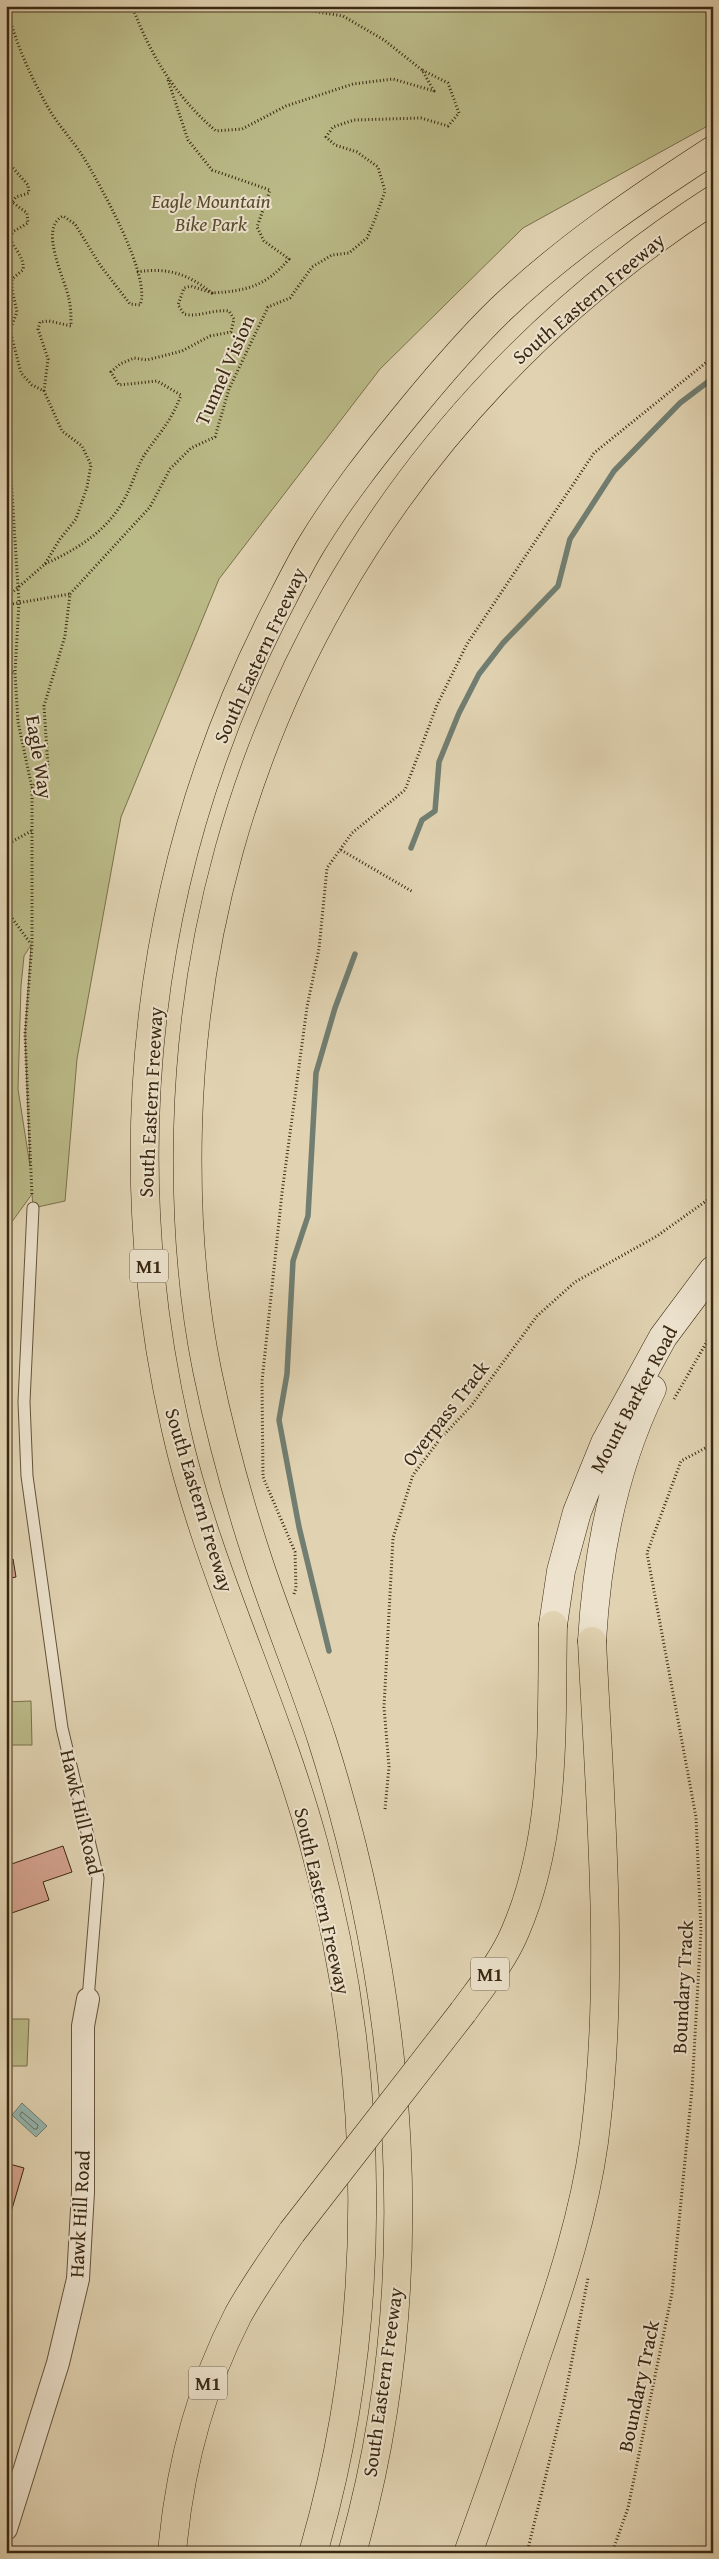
<svg xmlns="http://www.w3.org/2000/svg" width="719" height="2559" font-family="'Gentium Book Plus',serif">
<style>
.green{fill:#baba87;stroke:#7a714c;fill-rule:evenodd}
.water{fill:#95b7b1;stroke:#717e71}
.lines{fill:none;stroke-linecap:round;stroke-linejoin:round}
.shore{stroke:#687061;stroke-width:1}
.stream{stroke:#717e71;stroke-width:5.5}
.building{fill:#d3a18d;stroke:#3a2811}
.service-casing{stroke:#645339;stroke-width:13}
.minor-casing{stroke:#645339;stroke-width:24}
.secondary-casing{stroke:#3a2811;stroke-width:29}
.motorway-casing{stroke:#3a2811;stroke-width:29}
.path{stroke:#3a2811;stroke-width:3;stroke-dasharray:1 2.5;stroke-linecap:butt}
.service{stroke:#ece2cd;stroke-width:11}
.minor{stroke:#ece2cd;stroke-width:22}
.secondary{stroke:#ece2cd;stroke-width:28}
.motorway{stroke:#e1d3b2;stroke-width:28}
.motorway-bridge-casing{stroke:#3a2811;stroke-width:29;stroke-linecap:butt}
.motorway-bridge{stroke:#e1d3b2;stroke-width:28}
.labels{text-anchor:middle;dominant-baseline:central;stroke-width:4;stroke-linejoin:round;paint-order:stroke}
.shield{fill:#ece2cd;stroke:#6f6049;stroke-width:1}
.shield-label{font-size:19px;font-weight:bold;fill:#3a2811}
.park-label{font-size:20px;font-style:italic;fill:#5a4c2e;stroke:#ece2cd}
.street-label{font-size:20px;fill:#3a2811;stroke:#ece2cd}
</style>
<rect width="100%" height="100%" fill="#e1d3b2"/>
<filter id="stains"><feTurbulence type="fractalNoise" baseFrequency=".004" numOctaves="4"/><feColorMatrix values="0 0 0 0 .2 0 0 0 0 .09 0 0 0 0 .02 0 0 0 .5 -.17"/></filter>
<radialGradient id="worn" r=".72"><stop offset=".6" stop-color="#630" stop-opacity="0"/><stop offset="1" stop-color="#630" stop-opacity=".3"/></radialGradient>
<!-- green -->
<path class="green" d="M6 6H713V123L523 228 380 369 219 579 121 817 77 1059 65 1201 33 1208 32 1194 6 1230ZM31 945 25 1034 30 1166 18 1089 21 986 24 956Z
M31 1701 32 1745H6V1702Z
M6 2019H29L27 2066H6Z"/>
<!-- water -->
<path class="water" d="M22 2103 47 2126 36 2137 12 2115Z"/>
<g class="lines">
<!-- shore -->
<path class="shore" d="M22 2112 38 2125 37 2129H34L20 2116Z"/>
<!-- stream -->
<path class="stream" d="M411 848 422 820 435 811 439 762 459 713 479 674 503 643 558 586 570 539 614 471 680 403 713 378
M329 1651 299 1527 279 1420 287 1374 293 1261 308 1216 316 1073 335 1008 355 954"/>
</g>
<!-- building -->
<path class="building" d="M13 1559 16 1577 6 1579V1561Z
M63 1846 72 1872 43 1882 49 1900 6 1915V1866Z
M6 2163 24 2168 9 2219 6 2218Z"/>
<g class="lines">
<!-- service casing -->
<g class="service-casing">
<path id="service" d="M33 1208 24 1402 27 1476 62 1728 98 1878 88 1999"/>
</g>
<!-- minor casing -->
<g class="minor-casing">
<path id="minor" d="M6 2529 58 2363 78 2279 83 2192V2026L88 1999"/>
</g>
<!-- secondary casing -->
<g class="secondary-casing">
<path id="secondary" d="M553 1625 561 1571 577 1512 605 1443 663 1337 713 1270
M592 1641C597 1554 613 1469 652 1389"/>
</g>
<!-- motorway casing -->
<g class="motorway-casing">
<path id="motorway" d="M463 2012C481 1987 503 1961 515 1932 557 1835 551 1729 553 1625
M172 2553C179 2471 200 2389 238 2315 254 2286 273 2259 292 2232
M313 2553C380 2324 377 2074 314 1845 276 1704 208 1572 176 1430 113 1154 145 870 273 617 285 594 297 569 310 547 340 497 376 452 412 408 440 374 470 339 501 309 565 248 639 198 713 150
M352 2553C428 2286 405 2001 322 1740 302 1678 277 1619 257 1557 237 1496 220 1433 207 1370 191 1291 186 1207 188 1127 198 745 392 407 713 200
M468 2553C492 2487 515 2420 537 2354 561 2285 584 2214 594 2142 616 1977 600 1807 592 1641"/>
</g>
<!-- path -->
<path class="path" d="M6 6C15 40 28 71 45 102 55 122 72 139 84 158 100 185 152 277 140 305L130 304 100 265 75 224 63 216C38 228 65 279 69 299 71 308 71 317 71 326L49 321 40 322 38 329 48 359 44 391
M132 6C151 56 175 96 216 131L242 129 286 106 353 84 393 79 434 91 422 70 384 40 343 16 280 6
M168 80 188 140 212 170 270 190 257 227 264 241 289 259C266 286 247 291 212 293
M6 160 28 185 29 193 16 197 12 202 27 213 28 223 14 231 10 236C12 248 25 256 23 270L12 279V289L17 312 10 330 21 373 32 385 44 391 62 431 82 446 91 465 87 487 76 519 60 539 45 564 6 598
M6 401 19 602 15 673 18 722 32 788V944L25 1034 32 1196
M45 564C79 548 108 531 126 496 133 483 137 466 145 454 160 432 171 422 181 395L157 381 119 385 111 372 120 364 134 358 147 360 182 351 210 336 231 332 234 319 229 311C212 309 198 318 184 314L178 305 184 288 191 286 212 293C188 274 168 267 137 272
M6 605 70 594
M6 669 14 673
M32 788 48 767 44 706 65 636 70 594 150 507 170 469 191 448 215 437 229 389 268 307 290 298 312 267 332 255 349 253 367 238 375 219 385 191 378 167 357 152 335 145 326 137 333 127 354 120 421 118 448 126 459 113 448 83 422 70
M6 845 33 830
M341 850 413 892
M6 910 31 944
M674 1399 713 1331
M294 1594 296 1588 295 1552 263 1477 262 1381 282 1193 307 1007 319 949 327 868 352 833 405 790 437 705 467 644 594 453 713 357
M385 1809 389 1767 384 1707 393 1538 413 1475 440 1439 471 1406 537 1316 575 1282 657 1236 713 1196
M527 2553 564 2401 588 2278
M612 2553 628 2508 672 2293 692 2089 701 1930 696 1817 647 1553 681 1461 713 1444"/>
<!-- service -->
<use href="#service" class="service"/>
<!-- minor -->
<use href="#minor" class="minor"/>
<!-- secondary -->
<use href="#secondary" class="secondary"/>
<!-- motorway -->
<use href="#motorway" class="motorway"/>
<!-- motorway-bridge casing -->
<g class="motorway-bridge-casing">
<path id="motorway-bridge" d="M292 2232 463 2012"/>
</g>
<!-- motorway-bridge -->
<use href="#motorway-bridge" class="motorway-bridge"/>
</g>
<g class="labels">
<!-- shield labels -->
<g class="shield">
<rect x="130" y="1249.5" width="38" height="33" rx="4"/>
<rect x="471" y="1957.5" width="38" height="33" rx="4"/>
<rect x="189" y="2366.5" width="38" height="33" rx="4"/>
</g>
<g class="shield-label">
<text x="149" y="1266">M1</text>
<text x="490" y="1974">M1</text>
<text x="208" y="2383">M1</text>
</g>
<!-- park labels -->
<g class="park-label">
<text x="211" y="200">Eagle Mountain<tspan x="211" dy="23">Bike Park</tspan></text>
</g>
<!-- street labels -->
<g class="street-label">
<text transform="translate(588 298) rotate(-40)">South Eastern Freeway</text>
<text transform="translate(224 370) rotate(-66)">Tunnel Vision</text>
<text transform="translate(259 655) rotate(-65)">South Eastern Freeway</text>
<text transform="translate(40 757) rotate(81)">Eagle Way</text>
<text transform="translate(150 1102) rotate(-87)">South Eastern Freeway</text>
<text transform="translate(633 1399) rotate(-62)">Mount Barker Road</text>
<text transform="translate(445 1413) rotate(-52)">Overpass Track</text>
<text transform="translate(200 1500) rotate(73)">South Eastern Freeway</text>
<text transform="translate(82 1812) rotate(77)">Hawk Hill Road</text>
<text transform="translate(323 1901) rotate(77)">South Eastern Freeway</text>
<text transform="translate(682 1987) rotate(-87)">Boundary Track</text>
<text transform="translate(79 2214) rotate(-87)">Hawk Hill Road</text>
<text transform="translate(382 2382) rotate(-82)">South Eastern Freeway</text>
<text transform="translate(638 2386) rotate(-78)">Boundary Track</text>
</g>
</g>
<!-- margin -->
<rect width="719" height="2559" fill="none" stroke="#e1d3b2" stroke-width="25"/>
<rect x="8" y="8" width="704" height="2544" fill="none" stroke="#3a2811" stroke-width="2.5"/>
<rect x="12" y="12" width="694" height="2534" fill="none" stroke="#3a2811"/>
<rect width="100%" height="100%" filter="url(#stains)"/>
<rect width="100%" height="100%" fill="url(#worn)"/>
</svg>
